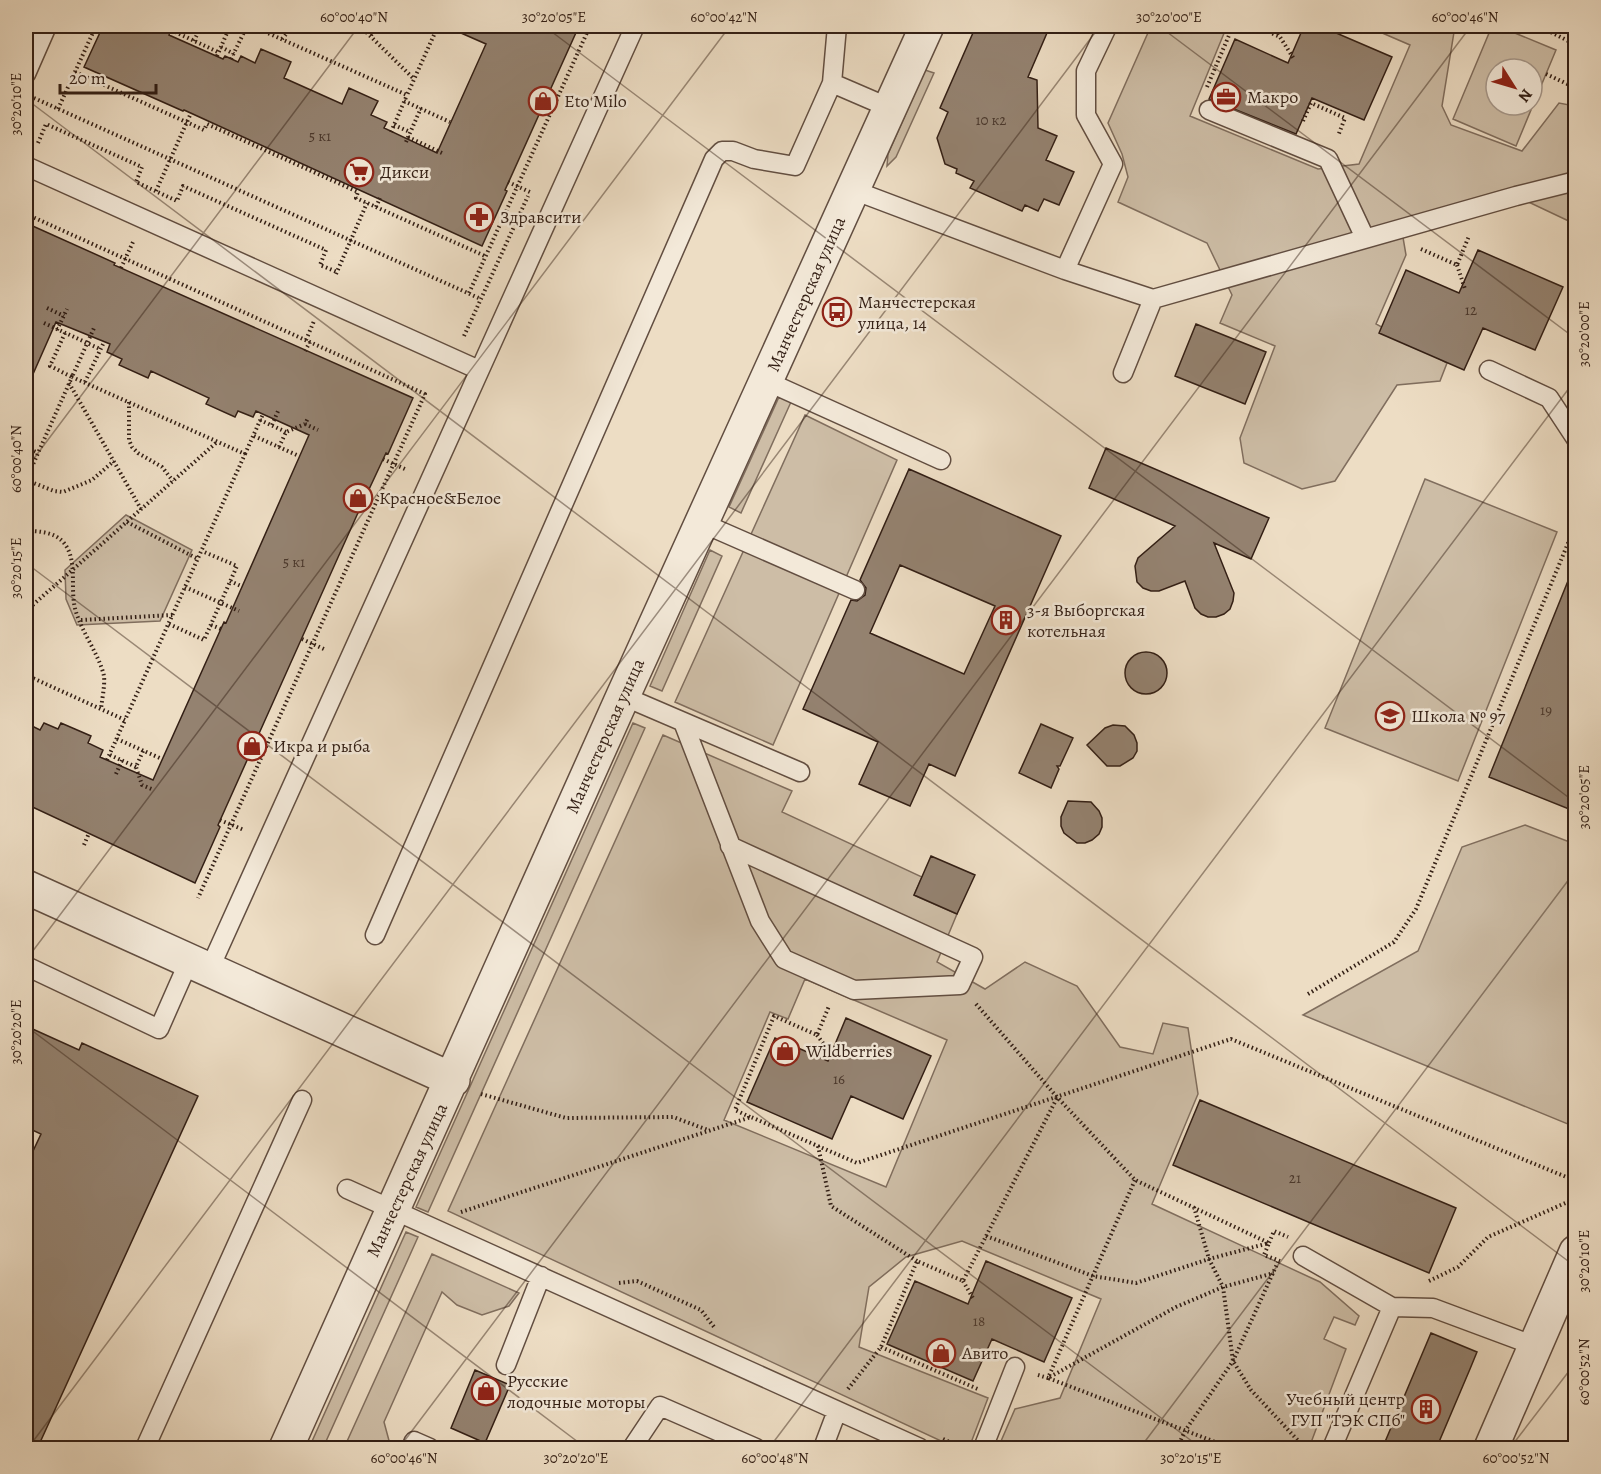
<svg xmlns="http://www.w3.org/2000/svg" width="1601" height="1474" font-family="Alegreya,serif">
<style>
.green{fill:#cdbda6;stroke:#806e5e;stroke-width:1.5;fill-rule:evenodd}
.building{fill:#948270;stroke:#331f15;stroke-width:1.5;fill-rule:evenodd}
.lines{fill:none;stroke-linecap:round;stroke-linejoin:round}
.lane-casing{stroke:#624e41;stroke-width:21}
.street-casing{stroke:#624e41;stroke-width:36}
.path{stroke:#331f15;stroke-width:4;stroke-dasharray:1.5 3;stroke-linecap:butt}
.lane{stroke:#f3e9d9;stroke-width:18}
.street{stroke:#f3e9d9;stroke-width:33}
.ticks{fill:none;stroke:#331f15;stroke-width:1.5;stroke-opacity:0.45}
.labels{text-anchor:middle;dominant-baseline:central;stroke-width:5;stroke-linejoin:round;paint-order:stroke}
.number-label{font-size:15px;fill:#4b382c}
.poi-label{font-size:18px;fill:#331f15;stroke:#f3e9d9;text-anchor:start}
.street-label{font-size:18px;fill:#331f15;stroke:#f3e9d9}
.neatline{fill:none;stroke:#331f15;stroke-width:2}
.ticks-label{font-size:15px;text-anchor:middle;fill:#331f15}
</style>
<rect width="100%" height="100%" fill="#edddc4"/>
<filter id="stains"><feTurbulence type="fractalNoise" baseFrequency=".00333" numOctaves="4"/><feColorMatrix values="0 0 0 0 .2 0 0 0 0 .09 0 0 0 0 .02 0 0 0 .5 -.17"/></filter>
<radialGradient id="worn" r=".72"><stop offset=".6" stop-color="#630" stop-opacity="0"/><stop offset="1" stop-color="#630" stop-opacity=".3"/></radialGradient>
<!-- green -->
<path class="green" d="M1151 26H1227L1190 116 1318 169 1359 164 1410 45 1366 26H1455L1442 106 1451 125 1522 151 1559 103 1575 106V224L1503 190 1400 220 1406 255 1376 324 1447 363 1440 381 1397 385 1335 481 1302 489 1244 463 1240 438 1275 346 1220 323 1232 295 1207 243 1118 202 1128 177 1122 154 1108 123Z
M1492 26H1498L1556 50 1516 146 1453 119ZM1496 69H1532V105H1496Z
M925 70 934 73 896 157 887 166 888 154Z
M779 397 791 402 741 513 729 507Z
M805 415 897 460 773 745 675 702Z
M1425 479 1557 532 1458 781 1325 728Z
M126 515 192 550 160 621 77 625 66 599 65 570Z
M710 550 722 556 662 691 650 686Z
M633 723 645 728 428 1212 416 1207Z
M663 735 792 791 782 812 922 877 914 895 957 914 937 962 985 989 1025 962 1077 986 1120 1047 1153 1054 1163 1023 1188 1028 1198 1094 1152 1204 1320 1282 1359 1316 1355 1325 1334 1317 1324 1339 1346 1349 1309 1448H998L1015 1409 1060 1398 1101 1299 962 1241 906 1257 869 1287 859 1347 988 1398 969 1448H956L448 1211ZM805 979 947 1040 886 1187 724 1120 770 1012 788 1019Z
M1525 825 1575 844V1127L1303 1015 1418 951 1462 847Z
M406 1232 418 1237 323 1448H309Z
M432 1254 519 1293 509 1306 482 1315 457 1305 442 1292 384 1422 391 1448H344Z"/>
<!-- building -->
<path class="building" d="M103 26H173L169 35 223 59 225 56 238 62 241 56 255 63 261 49 291 62 284 78 342 104 349 88 378 101 371 115 387 122 384 128 437 153 486 44 445 26H579L505 190 507 191 482 246 184 110 183 111 84 67Z
M976 26H1050L1028 77 1037 80 1038 128 1057 136 1046 160 1074 172 1059 205 1044 199 1038 211 1025 205 1022 211 970 188 974 181 956 173 957 169 945 164 937 138 948 112 940 108Z
M1304 26H1320L1392 57 1364 120 1312 98 1296 134 1209 99 1235 39 1288 63Z
M26 223 115 263 114 265 413 398 388 454 386 453 357 515 218 825 220 827 195 883 26 804V723L40 730 44 723 58 729 61 723 91 736 88 743 103 750 100 757 153 780 224 622 226 623 309 435 256 411 253 417 238 411 235 417 206 404 209 398 151 371 148 378 119 365 122 359 107 352 110 344 56 322 26 390Z
M1478 250 1563 287 1535 350 1483 328 1464 370 1379 333 1406 270 1459 293Z
M1196 324 1266 352 1245 404 1175 376Z
M1106 448 1269 518 1251 559 1214 543 1234 593 1233 601 1230 609 1224 614 1216 617H1208L1201 614 1195 608 1185 581 1159 591H1151L1143 588 1137 582 1135 566 1138 558 1175 526 1089 488Z
M909 469 1061 536 955 776 929 764 910 806 859 784 878 742 803 709 851 600 857 601 865 595 866 588 860 580ZM900 565 995 606 964 674 870 633Z
M1574 566 1575 793 1569 809 1489 777Z
M1125 673a21 21 0 1 1 42 0a21 21 0 1 1-42 0Z
M1041 724 1073 738 1060 766H1057L1059 769 1051 788 1019 773Z
M1113 725 1125 726 1134 735 1137 743V751L1133 758 1120 766H1107L1087 745 1105 728Z
M1068 801 1091 802 1099 811 1102 818V827L1099 834 1092 840 1085 843H1077L1064 833 1061 826V817Z
M931 856 975 875 957 914 914 895Z
M846 1018 931 1056 903 1119 851 1096 832 1139 747 1102 775 1038 828 1061Z
M26 1026 79 1050 82 1043 198 1096 37 1449H26V1166L41 1134 26 1127Z
M1200 1100 1456 1208 1429 1273 1173 1165Z
M986 1261 1072 1298 1044 1362 992 1339 973 1381 887 1344 915 1281 968 1304Z
M1431 1333 1477 1352 1470 1369 1436 1449H1382Z
M475 1370 510 1385 485 1443 451 1428Z"/>
<g class="lines">
<!-- lane casing -->
<g class="lane-casing">
<path id="lane" d="M837 26 832 83 890 108
M26 74 47 26
M1209 110 1328 159 1365 238
M26 166 479 370
M853 190 1065 270 1153 299 1516 196 1576 181
M1065 270 1113 164 1086 115V71L1107 27 1109 26
M1489 370 1549 398 1576 439
M1123 373 1153 299
M766 381 941 460
M702 523 855 590
M623 696 800 772
M683 722 760 921 784 959 854 990 960 985 973 957 730 846
M375 935 714 159 722 151H733L754 159 795 166 832 83
M26 966 159 1029 189 961
M209 970 635 26
M347 1189 920 1448
M1303 1256 1392 1307 1433 1308 1535 1346
M506 1365 541 1276
M145 1448 302 1100
M411 1448 414 1441 430 1448
M632 1448 660 1406 756 1448
M823 1448 837 1411
M983 1448 1015 1367
M1332 1448 1392 1307"/>
</g>
<!-- street casing -->
<g class="street-casing">
<path id="street" d="M26 887 453 1080
M286 1448 623 696 927 26
M1491 1448 1576 1252"/>
</g>
<!-- path -->
<path class="path" d="M252 26 407 95 438 26
M360 26 414 79
M1256 26 1278 36
M1273 26 1294 59
M1539 26 1576 45
M171 30 218 52
M371 35 379 26
M282 39 293 26
M194 41 201 26
M221 47 234 54
M217 56 230 26
M231 59 247 26
M75 72 204 130 207 124 358 192 356 198 485 256
M1546 74 1576 88
M1207 87 1233 26
M34 98 481 299
M404 101 450 122
M58 109 96 26
M1303 121 1311 103 1345 118 1338 136
M394 125 410 132
M391 132 407 95
M408 137 442 153
M406 142 421 108
M38 143 46 124 142 167 136 182 177 201 183 186 326 250 320 265 337 272
M508 182 532 193
M156 191 191 113
M376 207 380 198
M26 214 425 394 198 898
M1421 249 1457 265 1469 236
M1457 265 1465 289
M121 268 133 242
M336 274 367 203
M469 293 590 26
M47 308 64 316
M44 323 100 349
M57 330 67 309
M65 333 50 366 72 377 94 328
M464 336 528 196
M306 340 314 321
M305 351 310 342
M85 382 104 342
M69 383 141 509
M129 402V440L132 447 138 453 162 467 173 481
M260 420 286 432
M305 424 318 430
M272 425 278 411
M254 436 299 456
M26 447 38 453
M279 447 286 432 305 424 308 418
M245 454 263 414
M383 459 407 470
M26 480 72 377 245 454 125 720 26 675
M26 480 54 491 63 492 92 480 114 461
M127 522 198 559
M26 531C39 531 55 532 64 543 77 559 71 584 74 603 77 626 99 653 104 676 105 686 102 699 101 709
M230 581 241 586
M185 587 239 611
M26 611 217 442
M81 620 173 615
M169 624 204 640 237 566 202 551
M211 625 221 629
M302 639 326 650
M117 739 162 759
M143 751 136 767 142 785 154 790
M110 755 136 767
M107 760 125 720
M116 774 122 760
M220 820 244 830
M84 845 89 833
M1308 994 1394 942 1416 909 1576 524
M976 1004 1057 1097 1135 1180 1269 1243 1264 1255 1280 1261
M817 1035 834 1058
M481 1094 566 1118 673 1117 708 1130
M750 1117 735 1110 774 1016 817 1035 829 1006
M818 1146 831 1206 917 1261
M1194 1207 1209 1259 1223 1287 1233 1361 1251 1390 1305 1448
M461 1212 751 1117 857 1163 1231 1039 1576 1181
M986 1236 1093 1276 1136 1283 1209 1259 1269 1243 1274 1231 1288 1237
M963 1281 974 1300
M1429 1281 1458 1267 1488 1237 1570 1201
M619 1283 637 1281 701 1310 714 1327
M881 1347 980 1390
M1038 1375 1048 1378 1135 1180
M848 1389 881 1347 917 1261 963 1281 1057 1098
M943 1439 958 1446
M1177 1448 1185 1431 1233 1361 1278 1262
M1231 1448 1048 1378 1176 1307 1223 1287 1274 1273"/>
<!-- lane -->
<use href="#lane" class="lane"/>
<!-- street -->
<use href="#street" class="street"/>
</g>
<!-- ticks -->
<path class="ticks" d="M544 26 1576 803M1159 26 1576 339M26 99 1576 1267M26 469 359 26M26 563 1201 1448M26 960 730 26M26 1026 586 1448M28 1448 1100 26M399 1448 1471 26M769 1448 1576 379M1140 1448 1576 870M1510 1448 1576 1362"/>
<!-- icons -->
<defs>
<g id="office-ring" transform="scale(1.5)"><circle r="9.5" fill="#f3e9d9" stroke="#8f2418" stroke-width="1.5"/><path d="M-6-3h4V-5.5h4V-3h4V5H-6ZM-1-4.5V-3h2v-1.5ZM-6 0V1H6V0Z" fill="#8f2418"/></g>
<g id="shop-ring" transform="scale(1.5)"><circle r="9.5" fill="#f3e9d9" stroke="#8f2418" stroke-width="1.5"/><path d="M-5-2.5h2.3a2.7 3.5 0 0 1 5.4 0H5L5.5 6h-11ZM-1.5-2.5h3a1.5 2.3 0 0 0-3 0Z" fill="#8f2418"/></g>
<g id="supermarket-ring" transform="scale(1.5)"><circle r="9.5" fill="#f3e9d9" stroke="#8f2418" stroke-width="1.5"/><path d="M-6-5.5h2.5l.6 2H6L4.5 2H-2.5L-4.4-4H-6ZM-1.5 3.2a1.3 1.3 0 1 0 .1 0ZM3 3.2a1.3 1.3 0 1 0 .1 0Z" fill="#8f2418"/></g>
<g id="pharmacy-ring" transform="scale(1.5)"><circle r="9.5" fill="#f3e9d9" stroke="#8f2418" stroke-width="1.5"/><path d="M-2-6h4v4h4v4h-4v4h-4v-4h-4v-4h4Z" fill="#8f2418"/></g>
<g id="bus-ring" transform="scale(1.5)"><circle r="9.5" fill="#f3e9d9" stroke="#8f2418" stroke-width="1.5"/><path d="M-5-6H5V4H4V6H2V4H-2V6H-4V4H-5ZM-3.5-4V0h7V-4ZM-3.5 1.2v1.5H-2V1.2ZM2 1.2v1.5H3.5V1.2Z" fill="#8f2418"/></g>
<g id="building-ring" transform="scale(1.5)"><circle r="9.5" fill="#f3e9d9" stroke="#8f2418" stroke-width="1.5"/><path d="M-4-6H4V6H1V3H-1V6H-4ZM-2.5-4.3h1.7v1.8h-1.7ZM.8-4.3h1.7v1.8H.8ZM-2.5-1h1.7V.8h-1.7ZM.8-1h1.7V.8H.8Z" fill="#8f2418"/></g>
<g id="school-ring" transform="scale(1.5)"><circle r="9.5" fill="#f3e9d9" stroke="#8f2418" stroke-width="1.5"/><path d="M0-5L7-2L0 1L-7-2ZM-4 1L0 2.5L4 1V4Q0 6-4 4Z" fill="#8f2418"/></g>
</defs>
<g fill-rule="evenodd">
<use href="#office-ring" x="1226" y="97"/>
<use href="#shop-ring" x="543" y="101"/>
<use href="#supermarket-ring" x="359" y="172"/>
<use href="#pharmacy-ring" x="479" y="217"/>
<use href="#bus-ring" x="837" y="312"/>
<use href="#shop-ring" x="358" y="498"/>
<use href="#building-ring" x="1006" y="620"/>
<use href="#school-ring" x="1390" y="716"/>
<use href="#shop-ring" x="252" y="746"/>
<use href="#shop-ring" x="785" y="1051"/>
<use href="#shop-ring" x="941" y="1353"/>
<use href="#shop-ring" x="486" y="1391"/>
<use href="#building-ring" x="1426" y="1409"/>
</g>
<g class="labels">
<!-- number labels -->
<g class="number-label">
<text x="991" y="120">10 к2</text>
<text x="320" y="136">5 к1</text>
<text x="1471" y="310">12</text>
<text x="294" y="562">5 к1</text>
<text x="1546" y="710">19</text>
<text x="839" y="1079">16</text>
<text x="1295" y="1178">21</text>
<text x="979" y="1321">18</text>
</g>
<!-- poi labels -->
<g class="poi-label">
<text x="1247" y="97">Макро</text>
<text x="564" y="101">Eto Milo</text>
<text x="380" y="172">Дикси</text>
<text x="500" y="217">Здравсити</text>
<text x="858" y="302">Манчестерская<tspan x="858" dy="21">улица, 14</tspan></text>
<text x="379" y="498">Красное&amp;Белое</text>
<text x="1027" y="610">3-я Выборгская<tspan x="1027" dy="21">котельная</tspan></text>
<text x="1411" y="716">Школа № 97</text>
<text x="273" y="746">Икра и рыба</text>
<text x="806" y="1051">Wildberries</text>
<text x="962" y="1353">Авито</text>
<text x="507" y="1381">Русские<tspan x="507" dy="21">лодочные моторы</tspan></text>
<text x="1405" y="1399" text-anchor="end">Учебный центр<tspan x="1405" dy="21">ГУП "ТЭК СПб"</tspan></text>
</g>
<!-- street labels -->
<g class="street-label">
<text transform="translate(806 294) rotate(-66)">Манчестерская улица</text>
<text transform="translate(605 736) rotate(-66)">Манчестерская улица</text>
<text transform="translate(407 1180) rotate(-65)">Манчестерская улица</text>
</g>
</g>
<!-- margin -->
<rect width="1601" height="1474" fill="none" stroke="#edddc4" stroke-width="66"/>
<!-- north arrow -->
<g transform="translate(1514 87) rotate(127)"><circle r="28" fill="#f3e9d9" stroke="#a6988b" stroke-width="1.5"/>
<path d="M0-4.5L10 22L0 15L-10 22Z" fill="#8f2418"/>
<text y="-9" font-size="16" font-weight="bold" text-anchor="middle" fill="#331f15">N</text>
</g>
<!-- scale -->
<path d="M60 84v9h96v-9" fill="none" stroke="#331f15" stroke-width="3"/>
<text x="69" y="84" font-size="18" fill="#331f15" stroke="#f3e9d9" stroke-width="4.5" paint-order="stroke">20 m</text>
<rect x="33" y="33" width="1535" height="1408" class="neatline"/>
<g class="ticks-label">
<text x="354" y="22">60°00'40"N</text>
<text x="554" y="22">30°20'05"E</text>
<text x="724" y="22">60°00'42"N</text>
<text x="1169" y="22">30°20'00"E</text>
<text x="1465" y="22">60°00'46"N</text>
<text transform="translate(16 104) rotate(-90)" y="5">30°20'10"E</text>
<text transform="translate(1584 334) rotate(-90)" y="5">30°20'00"E</text>
<text transform="translate(16 459) rotate(-90)" y="5">60°00'40"N</text>
<text transform="translate(16 568) rotate(-90)" y="5">30°20'15"E</text>
<text transform="translate(1584 797) rotate(-90)" y="5">30°20'05"E</text>
<text transform="translate(16 1032) rotate(-90)" y="5">30°20'20"E</text>
<text transform="translate(1584 1261) rotate(-90)" y="5">30°20'10"E</text>
<text transform="translate(1584 1372) rotate(-90)" y="5">60°00'52"N</text>
<text x="404" y="1463">60°00'46"N</text>
<text x="576" y="1463">30°20'20"E</text>
<text x="775" y="1463">60°00'48"N</text>
<text x="1191" y="1463">30°20'15"E</text>
<text x="1516" y="1463">60°00'52"N</text>
</g>
<rect width="100%" height="100%" filter="url(#stains)"/>
<rect width="100%" height="100%" fill="url(#worn)"/>
</svg>
